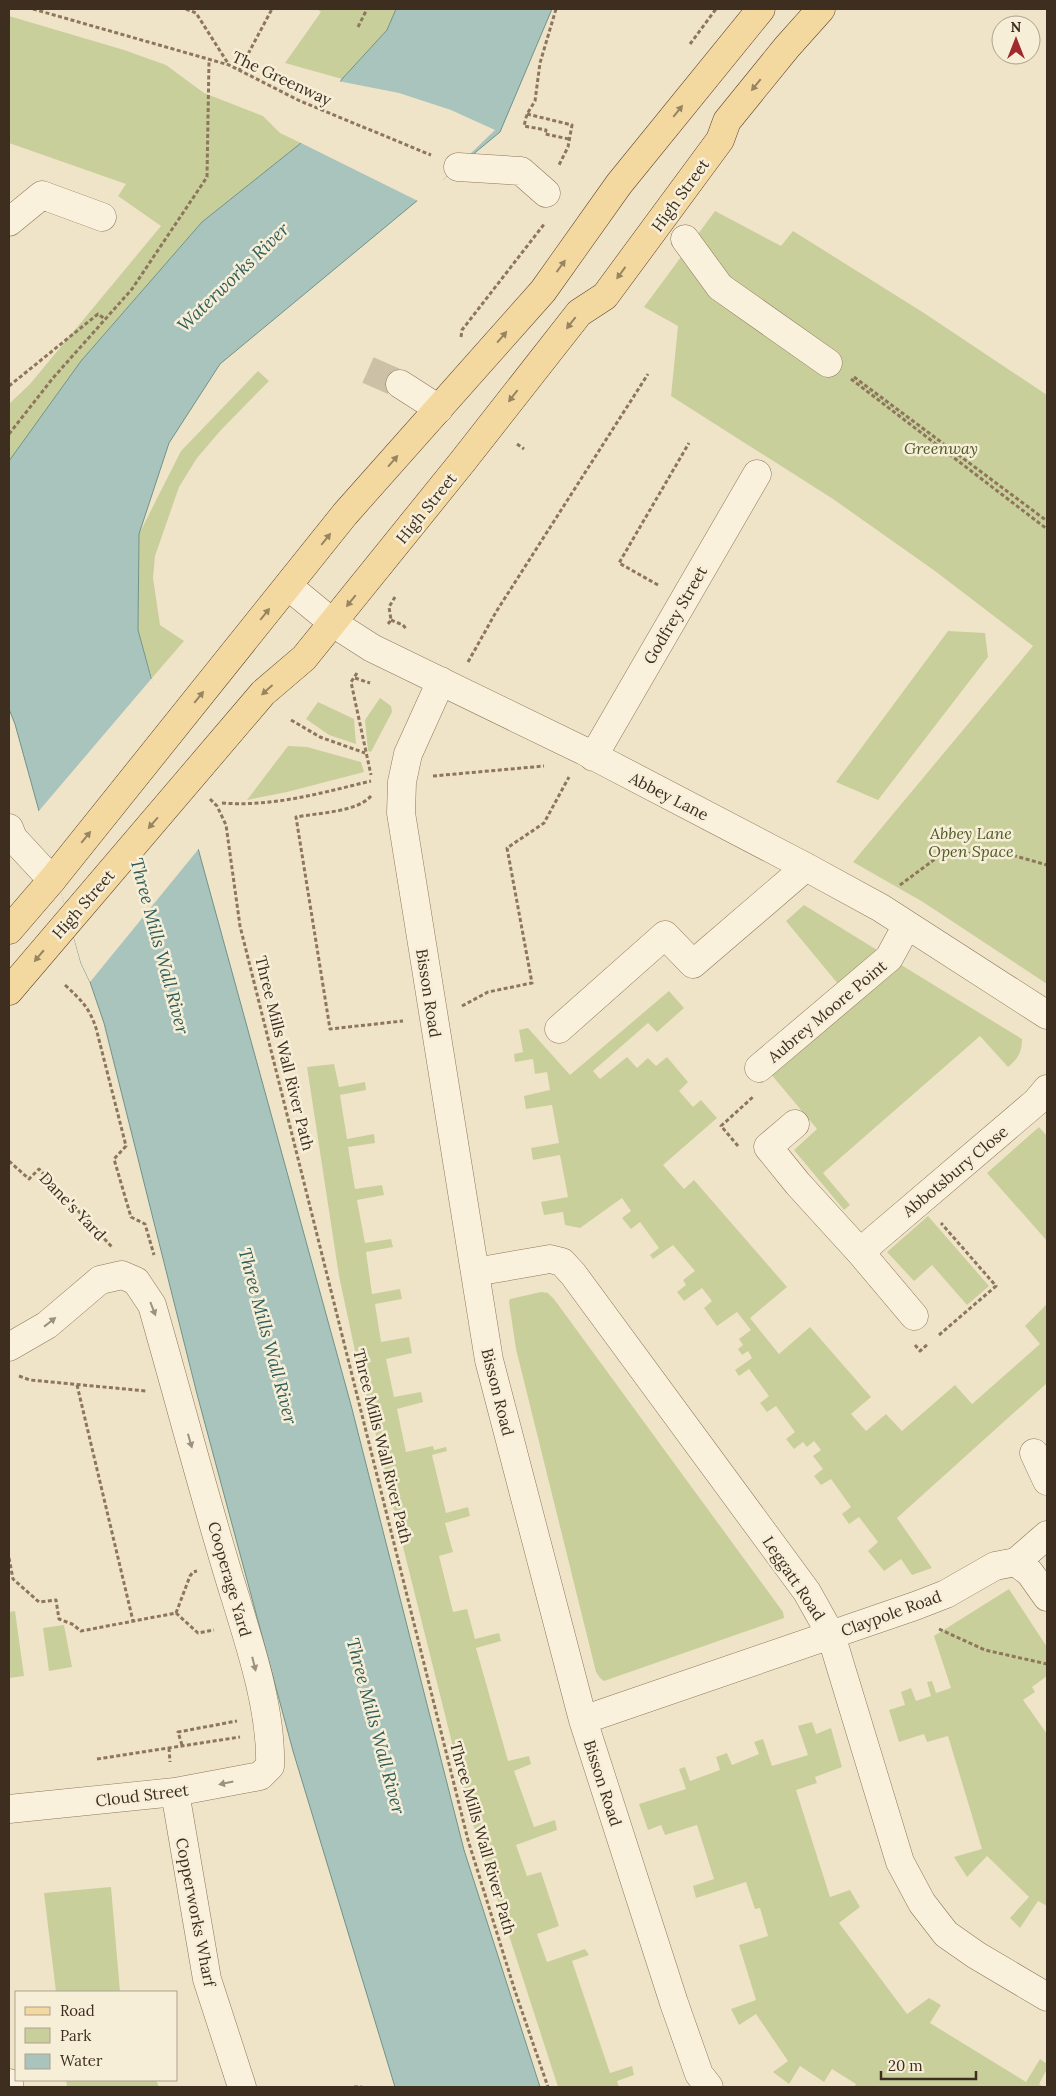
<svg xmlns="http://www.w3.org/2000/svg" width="1056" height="2096" font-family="Lora,serif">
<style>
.green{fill:#c9cf9b}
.water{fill:#a9c4bc;stroke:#6f938a}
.pier{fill:#f0e4c8}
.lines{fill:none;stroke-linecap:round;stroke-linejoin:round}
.minor-tunnel{stroke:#ccc0a6;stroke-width:28;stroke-dasharray:28 14;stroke-linecap:butt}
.minor-casing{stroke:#8d765c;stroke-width:29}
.major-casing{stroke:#5b4430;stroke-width:29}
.path{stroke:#8d765c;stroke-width:3;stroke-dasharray:4 2.5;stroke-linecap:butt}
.minor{stroke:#faf1dc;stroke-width:28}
.major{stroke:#f3d9a0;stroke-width:28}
.oneway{fill:#988460}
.oneway2{fill:#9c907e}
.labels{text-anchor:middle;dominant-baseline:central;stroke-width:5;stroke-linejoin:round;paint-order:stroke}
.street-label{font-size:16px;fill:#3d2e20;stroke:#f7eed8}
.park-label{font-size:16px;font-style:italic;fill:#4d5a26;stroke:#f7eed8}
.water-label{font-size:18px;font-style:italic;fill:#2f5d5a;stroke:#f7eed8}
</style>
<rect width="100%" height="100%" fill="#f0e4c8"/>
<!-- green -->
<path class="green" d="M317 9H396L387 30 342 79 285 63 321 12Z
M9 16 124 50 166 65 204 93 263 116 280 133 301 143 202 222 81 361 9 461V404L30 384 161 226 118 196 126 184 9 143Z
M715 211 781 246 793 231 924 313 1047 395V984L923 902 853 862 1033 646 935 571 833 499 671 396 678 326 644 307Z
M258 371 269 381 221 430 197 458 179 487 155 556 153 578 160 625 184 641 152 678 138 630 139 534 181 451Z
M948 631 985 633 988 657 878 800 836 782Z
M380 698 391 706 392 712 371 752 368 751 365 720Z
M318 702 354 719 356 744 329 735 306 719Z
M288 746 307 747 361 762 364 772 287 792 247 800Z
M804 905 882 953 843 990 786 921Z
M898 963 1022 1039C1022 1053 1018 1058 1008 1067L980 1036 823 1173 850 1205 844 1210 794 1150 817 1129 770 1073Z
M669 991 684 1008 657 1032 648 1023 593 1071 600 1079 627 1057 637 1068 648 1058 656 1066 667 1057 688 1082 679 1091 693 1107 701 1100 717 1118 663 1165 684 1189 694 1180 787 1287 750 1318 779 1354 810 1327 871 1397 851 1414 866 1431 886 1414 902 1431 955 1385 972 1404 1040 1344 1025 1326 1047 1304V1383L897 1518 932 1568 912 1575 901 1559 884 1571 868 1551 878 1542 859 1517 849 1524 842 1514 851 1507 831 1479 821 1485 814 1476 823 1469 813 1456 821 1450 814 1441 807 1447 803 1442 794 1449 786 1439 795 1432 776 1406 767 1412 760 1403 769 1396 749 1369 739 1376 735 1370 752 1358 748 1351 742 1355 738 1349 743 1345 739 1339 751 1330 737 1312 717 1326 704 1308 712 1301 702 1288 684 1301 677 1292 686 1285 683 1280 695 1271 673 1245 653 1259 650 1255 659 1248 640 1222 631 1229 622 1218 631 1211 622 1198 580 1228 565 1225 563 1212 544 1215 541 1202 568 1197 560 1155 533 1160 531 1148 559 1143 552 1105 526 1109 524 1096 550 1090 547 1072 535 1074 533 1059 515 1062 514 1054 523 1052 519 1030 528 1028 570 1075Z
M334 1064 339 1087 365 1082 366 1090 340 1095 347 1139 374 1134 375 1143 348 1147 355 1189 382 1185 384 1195 357 1200 365 1243 391 1239 393 1247 366 1252 372 1294 400 1289 402 1299 375 1304 381 1342 409 1337 412 1353 386 1359 394 1397 421 1392 423 1402 397 1409 406 1452 433 1446 434 1450 446 1447 447 1451 432 1455 446 1513 468 1507 470 1516 445 1523 453 1552 439 1556 453 1612 467 1609 475 1639 499 1633 501 1641 476 1648 508 1761 529 1756 531 1764 514 1771 534 1827 555 1820 557 1830 516 1845 527 1876 541 1872 559 1926 537 1934 547 1962 585 1949 589 1955 572 1961 610 2073 632 2066 634 2075 617 2081 619 2087H558L470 1815 382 1463V1459L355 1351 339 1276 307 1067Z
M1039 1127 1047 1136V1241L987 1173Z
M928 1216 989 1286 967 1305 932 1265 914 1281 887 1252Z
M541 1292 548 1293 554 1299 783 1612 784 1618 604 1681 600 1678 596 1672 516 1349 509 1302 510 1299Z
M1009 1589 1047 1647V1676L1032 1687 1035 1692 1023 1700 1047 1734V1906L1038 1901 1020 1928 1010 1918 1029 1897 987 1856 967 1877 954 1857 982 1849 948 1736 927 1742 924 1734 899 1742 889 1710 905 1705 901 1692 911 1688 916 1701 931 1696 927 1682 932 1681 936 1693 951 1688 934 1636Z
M15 1611 24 1676 9 1678V1612Z
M64 1625 72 1667 49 1671 43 1628Z
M812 1722 816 1734 831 1728 842 1767 815 1777 817 1783 796 1790 830 1897 850 1890 860 1907 839 1923 907 2014 929 1998 941 2005 930 2023 1026 2082 1040 2059 1047 2064V2069L1039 2084 1044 2087H854L856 2084 832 2069 824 2082 800 2066 789 2084 773 2072 788 2061 756 2014 739 2025 731 2009 756 2000 739 1945 768 1936 760 1908 755 1909 746 1882 696 1898 693 1886 714 1879 697 1825 665 1835 661 1825 648 1830 639 1804 686 1789 679 1769 685 1767 690 1781 720 1770 716 1757 727 1753 732 1765 759 1754 754 1742 763 1739 772 1766 808 1755 798 1726Z
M111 1887 120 1992H56L44 1893Z
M66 2080H156L159 2087H67Z"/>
<!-- water -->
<path class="water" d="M396 9H552L500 132 220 364 169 443 139 534 138 630 351 1405 464 1850 540 2087H395L293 1751 197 1394 104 1023 90 982 81 963 15 724 9 709V461L81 361 202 222 301 143 342 79 387 30Z"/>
<!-- pier -->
<path class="pier" d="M338 81 399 93 451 110 495 130 420 202 299 142Z
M152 678 201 846 90 982 81 963 38 812Z"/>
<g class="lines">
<!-- minor-tunnel -->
<path class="minor-tunnel" d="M368 370 400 384"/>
<!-- minor casing -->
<g class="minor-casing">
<path id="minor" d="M458 167 521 171 546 193
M9 222 42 195 102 217
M685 239 720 287 828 363
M400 384 439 409
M288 586 333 623 372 648 584 751 806 867 881 908 1047 1015
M441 681 408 754 402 782 401 813 489 1360 583 1720 674 2003 699 2074 709 2087
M593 757 757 474
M9 828 13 838 52 880
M559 1029 665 935 693 964 806 867
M759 1068 889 958 907 925
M795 1124 768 1147 798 1184 860 1252 914 1316
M860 1252 1036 1102 1047 1089
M475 1272 550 1259 562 1262 573 1274 807 1592 831 1635 900 1862 922 1903 946 1934 976 1955 1047 1997
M9 1347 47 1325 100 1280 122 1275 136 1281 152 1305C177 1392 200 1480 226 1567 244 1628 272 1703 270 1766L260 1776 175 1792 9 1809
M1034 1453 1047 1481
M1016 1562 1030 1573 1047 1597
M583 1720 915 1606 946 1594 995 1566 1016 1562 1047 1535
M175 1792 207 1979 242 2087
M9 2083V2087"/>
</g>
<!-- major casing -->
<g class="major-casing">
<path id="major" d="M9 930 52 880 345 514 543 291 619 184 761 9
M9 991 263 693 304 658 463 461 579 313 605 296 720 140 727 121 787 47 821 9"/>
</g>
<!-- path -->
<path class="path" d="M33 9 229 65 300 101 431 155
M186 9 196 13 229 65
M556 9 540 63 535 101 527 114 524 126 546 130 545 134 569 139
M358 27 367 9
M690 44 716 9
M239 71 272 9
M527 114 572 125 568 147 559 165
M461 337 462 330 545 223
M854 377 1047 521
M851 379 1047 529
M9 386 98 314 105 319
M9 434 53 378 132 289 207 177 209 60
M517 444 524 449
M658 585 619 563 689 443
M391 620 403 625 407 630
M388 624 391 620 389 607 395 597
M468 662 496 612 648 374
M357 673 351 682 371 775
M355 678 370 683
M291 720 320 737 365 753
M433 776 544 766
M371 796C357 812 318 813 296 817L330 1029 403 1021
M210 799 217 806 226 825 240 926 468 1840 515 1991 548 2087
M222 803C273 807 321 793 371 781
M900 885 939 856 998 851 1047 865
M65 985C81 1000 89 1007 96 1028L126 1146 114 1159 131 1217 145 1224 154 1255
M462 1006 488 992 532 983 507 848 544 823 569 777
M738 1146 721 1126 754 1096
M9 1161 29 1179 39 1169 112 1247
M939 1335 996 1286 941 1223
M915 1345 920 1351 928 1344
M19 1376 30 1380 146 1391
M77 1385 133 1621
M9 1558 13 1579 39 1602 56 1600 59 1619 72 1624 81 1631 176 1613
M176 1613 190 1576 193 1572 197 1571
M176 1613 198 1633 214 1630
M939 1629 985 1650 1047 1664
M182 1745 178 1732 237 1721
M169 1748 170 1762
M97 1759 240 1737
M354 2087H362"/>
<!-- minor -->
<use href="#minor" class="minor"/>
<!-- major -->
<use href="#major" class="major"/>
</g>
<!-- one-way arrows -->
<defs><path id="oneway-solid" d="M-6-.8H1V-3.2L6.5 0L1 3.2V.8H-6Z" transform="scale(1.25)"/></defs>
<g class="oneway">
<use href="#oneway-solid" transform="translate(756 85) rotate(129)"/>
<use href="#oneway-solid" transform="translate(678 111) rotate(-51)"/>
<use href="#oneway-solid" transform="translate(561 266) rotate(-54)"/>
<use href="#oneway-solid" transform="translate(621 273) rotate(126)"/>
<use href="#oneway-solid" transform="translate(571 323) rotate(128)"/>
<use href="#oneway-solid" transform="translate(502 337) rotate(-49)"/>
<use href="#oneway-solid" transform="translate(513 396) rotate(128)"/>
<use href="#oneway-solid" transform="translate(393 461) rotate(-49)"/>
<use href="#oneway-solid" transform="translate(326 539) rotate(-51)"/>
<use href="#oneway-solid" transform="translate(351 601) rotate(129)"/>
<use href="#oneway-solid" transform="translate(265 614) rotate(-51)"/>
<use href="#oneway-solid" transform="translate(267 690) rotate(138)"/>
<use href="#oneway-solid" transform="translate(199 697) rotate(-51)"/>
<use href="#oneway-solid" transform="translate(153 823) rotate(131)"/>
<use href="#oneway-solid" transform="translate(86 837) rotate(-51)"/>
<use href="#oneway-solid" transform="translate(39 956) rotate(130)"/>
</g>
<g class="oneway2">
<use href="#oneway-solid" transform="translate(153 1309) rotate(69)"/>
<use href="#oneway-solid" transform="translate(50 1322) rotate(-38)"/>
<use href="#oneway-solid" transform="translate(190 1441) rotate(74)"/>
<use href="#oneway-solid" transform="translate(254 1664) rotate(76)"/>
<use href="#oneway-solid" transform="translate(226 1783) rotate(168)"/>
</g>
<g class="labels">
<!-- street labels -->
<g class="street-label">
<text transform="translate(282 78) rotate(25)">The Greenway</text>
<text transform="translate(680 195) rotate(-54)">High Street</text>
<text transform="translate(426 508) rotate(-51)">High Street</text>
<text transform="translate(675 615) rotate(-60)">Godfrey Street</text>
<text transform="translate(669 796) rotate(27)">Abbey Lane</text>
<text transform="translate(83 904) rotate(-49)">High Street</text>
<text transform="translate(429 993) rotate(81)">Bisson Road</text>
<text transform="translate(827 1011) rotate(-40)">Aubrey Moore Point</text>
<text transform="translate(285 1053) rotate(76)">Three Mills Wall River Path</text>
<text transform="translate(955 1171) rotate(-40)">Abbotsbury Close</text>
<text transform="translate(73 1206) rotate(46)">Dane's Yard</text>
<text transform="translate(498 1392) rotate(76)">Bisson Road</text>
<text transform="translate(383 1446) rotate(76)">Three Mills Wall River Path</text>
<text transform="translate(794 1578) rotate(56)">Leggatt Road</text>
<text transform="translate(230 1579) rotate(74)">Cooperage Yard</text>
<text transform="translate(891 1613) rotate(-20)">Claypole Road</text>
<text transform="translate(603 1783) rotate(72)">Bisson Road</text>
<text transform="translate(142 1795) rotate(-7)">Cloud Street</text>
<text transform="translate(483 1838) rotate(74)">Three Mills Wall River Path</text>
<text transform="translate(196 1912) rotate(79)">Copperworks Wharf</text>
</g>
<!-- park labels -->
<g class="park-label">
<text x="941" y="448">Greenway</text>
<text x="971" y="833">Abbey Lane<tspan x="971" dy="18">Open Space</tspan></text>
</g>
<!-- water labels -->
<g class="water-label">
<text transform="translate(233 277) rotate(-44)">Waterworks River</text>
<text transform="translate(160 946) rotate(75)">Three Mills Wall River</text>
<text transform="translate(268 1336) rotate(75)">Three Mills Wall River</text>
<text transform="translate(376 1726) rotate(75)">Three Mills Wall River</text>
</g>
</g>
<!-- border -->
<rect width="1056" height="2096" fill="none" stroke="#3d2e20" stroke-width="20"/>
<!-- legend -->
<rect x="15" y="1991" width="162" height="90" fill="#f7eed8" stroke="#ada18e"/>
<rect x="25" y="2007" width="25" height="8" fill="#f3d9a0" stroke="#ada18e"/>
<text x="60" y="2016" font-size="15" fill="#3d2e20">Road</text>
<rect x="25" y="2028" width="25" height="15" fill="#c9cf9b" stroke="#ada18e"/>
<text x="60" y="2041" font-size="15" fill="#3d2e20">Park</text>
<rect x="25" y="2054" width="25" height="15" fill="#a9c4bc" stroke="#ada18e"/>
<text x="60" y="2066" font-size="15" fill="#3d2e20">Water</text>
<!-- north arrow -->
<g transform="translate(1016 40)"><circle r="24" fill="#f7eed8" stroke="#ada18e"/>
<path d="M0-4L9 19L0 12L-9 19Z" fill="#9e2a2b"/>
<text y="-8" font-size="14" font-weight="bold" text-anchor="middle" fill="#3d2e20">N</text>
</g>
<!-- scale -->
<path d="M881 2071v8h95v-8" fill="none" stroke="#3d2e20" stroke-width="2.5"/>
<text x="888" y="2071" font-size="15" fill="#3d2e20" stroke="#f7eed8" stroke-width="4" paint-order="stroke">20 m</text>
</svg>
